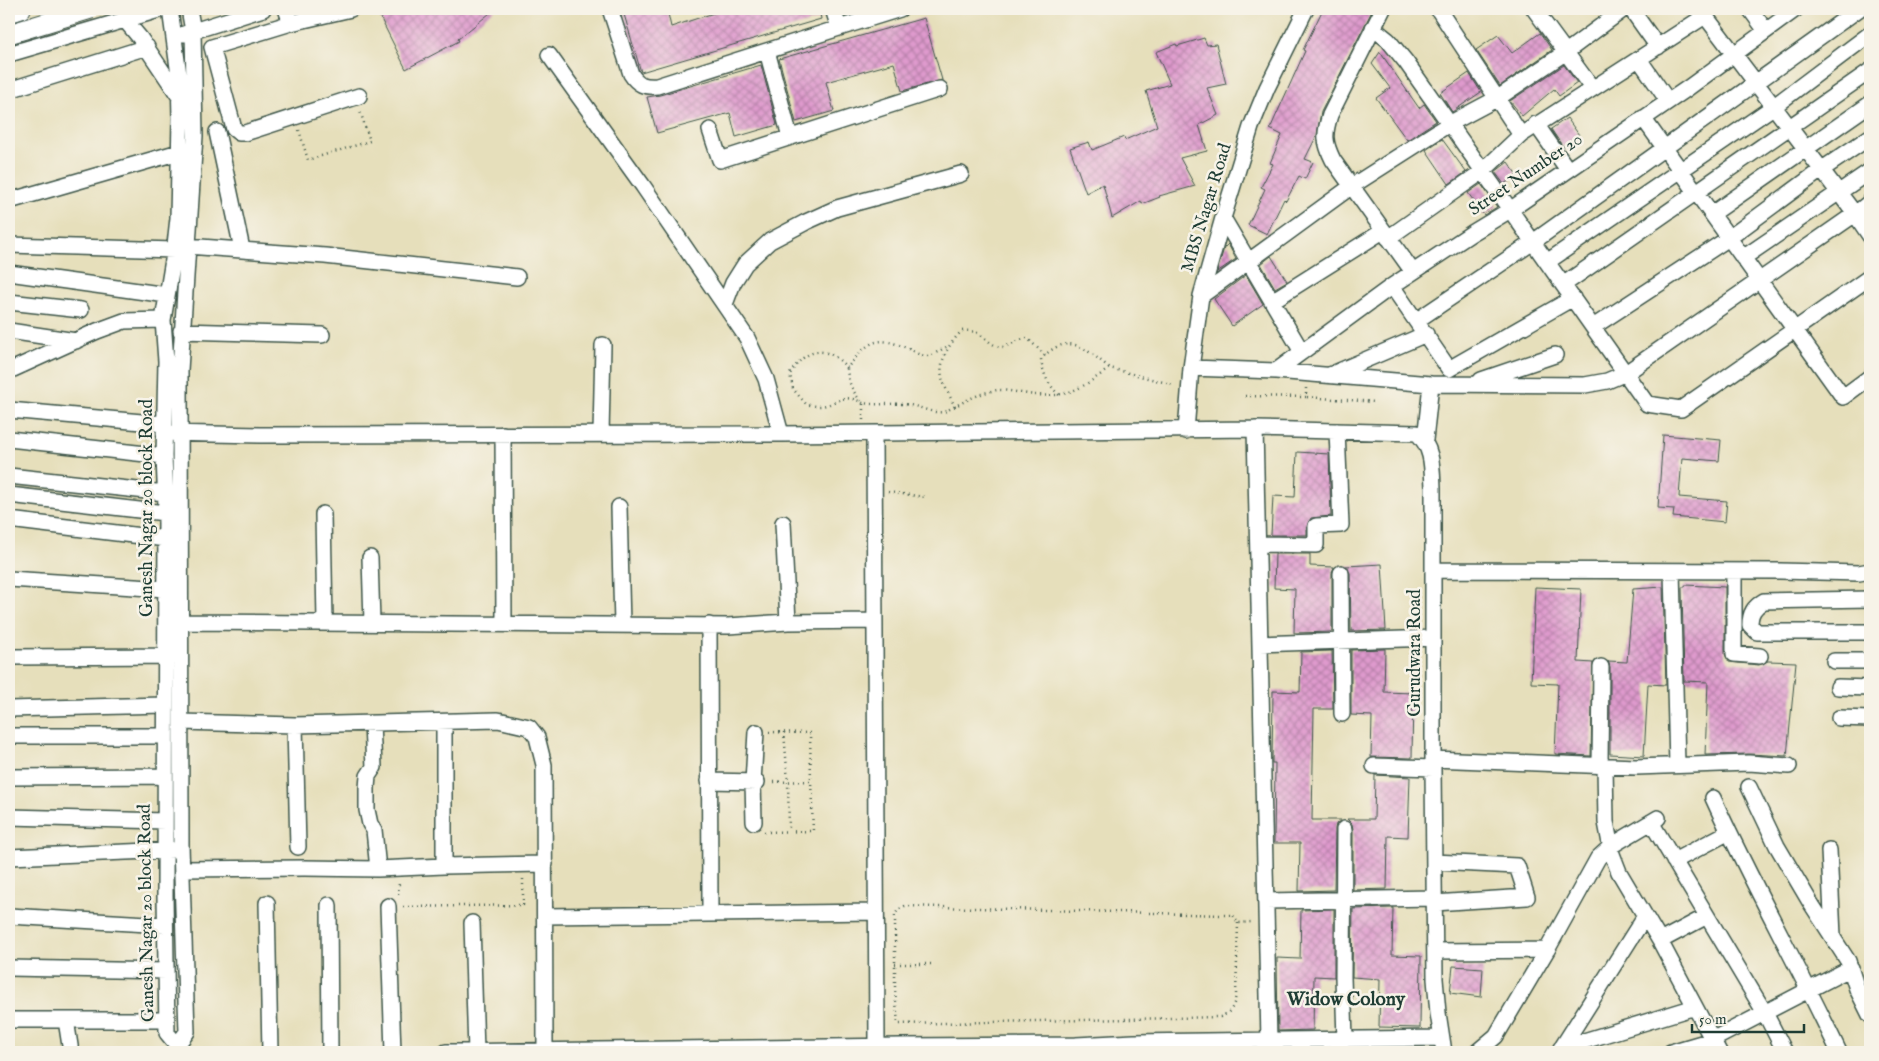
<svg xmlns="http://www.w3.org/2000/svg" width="1879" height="1061" font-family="'IM FELL English',serif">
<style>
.building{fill:url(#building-cross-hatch)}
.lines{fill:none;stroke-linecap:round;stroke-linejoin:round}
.minor-casing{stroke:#3d5548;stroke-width:18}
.major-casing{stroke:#3d5548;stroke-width:21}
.path{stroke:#3d5548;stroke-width:2.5;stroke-dasharray:1 4;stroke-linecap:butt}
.minor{stroke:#fff;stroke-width:15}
.major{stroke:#fff;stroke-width:19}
.major-bridge-casing{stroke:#3d5548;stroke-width:21;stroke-linecap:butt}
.major-bridge{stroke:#fff;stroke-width:19}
.labels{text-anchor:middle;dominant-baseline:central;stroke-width:5;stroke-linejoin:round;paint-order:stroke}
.street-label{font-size:18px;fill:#1f3d34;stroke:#f7f3e8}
.neighbourhood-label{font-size:19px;font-weight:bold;fill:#1f3d34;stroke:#f7f3e8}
</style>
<defs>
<pattern id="building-cross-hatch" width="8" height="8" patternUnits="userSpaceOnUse" patternTransform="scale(1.25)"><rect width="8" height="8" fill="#df9acd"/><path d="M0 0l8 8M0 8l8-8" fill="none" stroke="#b47fa7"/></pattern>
</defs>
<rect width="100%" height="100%" fill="#f7f3e8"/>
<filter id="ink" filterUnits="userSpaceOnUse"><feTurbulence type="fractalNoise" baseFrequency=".02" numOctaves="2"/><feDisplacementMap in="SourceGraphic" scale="10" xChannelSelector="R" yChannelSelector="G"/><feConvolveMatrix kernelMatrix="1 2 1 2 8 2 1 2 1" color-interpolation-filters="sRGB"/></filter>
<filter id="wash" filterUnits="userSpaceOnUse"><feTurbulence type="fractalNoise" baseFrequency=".0096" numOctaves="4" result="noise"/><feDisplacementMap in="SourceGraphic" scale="20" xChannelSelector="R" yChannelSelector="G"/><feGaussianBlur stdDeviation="1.12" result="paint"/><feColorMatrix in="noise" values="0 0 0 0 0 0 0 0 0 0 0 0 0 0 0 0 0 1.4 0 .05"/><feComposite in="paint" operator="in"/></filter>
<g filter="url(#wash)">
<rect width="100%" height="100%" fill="#e6dfbb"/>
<g id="blocks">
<!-- building -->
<path class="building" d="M376 9H495L458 39 459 41 406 69Z
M637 9H667L671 27 726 9H819L821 19 641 72 623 11Z
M1323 9H1373L1321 112 1317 135 1305 159 1313 162 1305 179 1299 176 1286 201 1284 199 1267 234 1248 225 1265 189 1261 187 1273 164 1270 163 1282 135 1270 129 1305 51 1303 50Z
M924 18 942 80 902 91 894 63 826 82 834 111 796 122 779 59Z
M1540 33 1552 50 1500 86 1476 50 1498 35 1512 53Z
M1204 38 1207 45 1216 44 1226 84 1207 88 1218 115 1199 125 1207 151 1180 158 1195 186 1159 196 1160 197 1142 204 1141 201 1112 218 1103 184 1086 193 1070 148 1089 142 1092 150 1124 137 1125 140 1157 126 1146 91 1170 84 1156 52 1176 44 1177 46Z
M1380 52 1419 108 1424 104 1436 121 1407 140 1376 98 1390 88 1372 64Z
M761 65 777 125 736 137 730 113 657 133 647 97 660 95Z
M1564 65 1577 83 1559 96 1554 89 1522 116 1510 101Z
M1469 73 1481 92 1452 112 1440 93Z
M1567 118 1579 135 1563 147 1551 129Z
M1442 139 1466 172 1449 184 1426 150Z
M1508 162 1517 175 1504 184 1495 172Z
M1481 184 1497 207 1484 215 1468 193Z
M1228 244 1236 259 1217 272 1224 248Z
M1271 256 1287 281 1275 288 1261 264Z
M1246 275 1263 304 1232 326 1214 299Z
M1663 435 1721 440 1719 461 1682 458 1679 497 1727 501 1725 522 1673 517 1674 509 1658 508Z
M1297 452 1329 454 1331 516 1311 518 1307 526V535H1271L1273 496 1295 497Z
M1275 554H1310V566L1334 567 1332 573V632L1294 633 1295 589 1274 588Z
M1382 564 1386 630 1351 631 1350 573 1346 566Z
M1685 585 1725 587V654L1729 662 1759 665 1768 661 1796 662 1787 756 1749 754 1705 755 1708 682 1684 681 1682 587H1685Z
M1535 587 1581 589 1578 662 1593 663 1591 756 1555 754 1558 684 1531 683Z
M1663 587 1666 685 1648 684 1644 756 1610 754V667L1608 661 1627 662 1633 589Z
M1385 649 1384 692 1413 693 1412 758 1371 757 1372 716 1351 715V650Z
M1332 651 1333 709H1314L1312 820H1341L1336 824 1335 829 1334 890 1299 891 1300 843H1274L1275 763H1272L1273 691 1300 692 1301 652Z
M1375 775 1410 777 1408 837 1388 836 1387 889 1353 890V829L1352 824 1347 819H1374Z
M1393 908 1392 955 1421 956 1420 1028 1379 1027 1380 979 1352 977 1353 909Z
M1334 909V977L1314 976 1313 1030 1278 1031 1277 958 1300 959 1301 910Z
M1453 966 1483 968 1481 997 1450 993Z"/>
</g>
</g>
<g filter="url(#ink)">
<use href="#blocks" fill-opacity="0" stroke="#3d5548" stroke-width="1"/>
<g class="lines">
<!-- minor casing -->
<g class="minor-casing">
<path id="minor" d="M170 9 179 75 180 118 178 218 174 254 163 320 166 361 164 456 166 506 165 895 167 1033 177 1045
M286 9 291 23 351 9
M610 9 631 74C638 85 644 87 657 86L839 28 833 9
M1383 9 1330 115C1324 134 1324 142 1333 160L1413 272
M1438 9 1521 135 1705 16
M1534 9 1592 88
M1631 9 1658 47
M1700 9 1855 214 1870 202
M1750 9 1766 31
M125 20 140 38 179 96
M291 23 212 47 234 129 239 133H245L359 96
M839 28 900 9
M1373 28 1388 40 1406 62 1647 404 1681 409 1870 277
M184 34 263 9
M767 51 790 137
M9 54 162 9
M549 55 643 186 747 338 766 379 781 434
M1639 59 1668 101
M9 90 147 47
M1643 118 1843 397 1870 377
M1536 124 1568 170
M710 130 720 160 940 89
M217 132 242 249
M9 201 179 152
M1712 214 1870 104
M1223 218 1302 352
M1388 238 1483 171 1521 135
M9 245 174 250
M187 246 325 256 517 277
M1743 258 1870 171
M1547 262 1773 107 1870 34
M9 273 167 295
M1563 285 1870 71
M1392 286 1449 369 1573 298
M1201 296 1352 186 1449 124 1498 98 1566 52 1624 9
M1272 301 1383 231
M9 302 81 310
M725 304 733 283 745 264 770 241 806 222 837 208 961 174
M1416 321 1533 242 1859 9
M1593 327 1729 238 1821 170 1870 137
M9 331 76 341
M181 331 322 335
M1191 368 1276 371 1431 384 1585 385 1607 381 1626 373 1855 214 1870 236
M9 371 97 331 124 321 163 320
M1276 371 1392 286 1472 233 1510 210 1688 88 1796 9
M1330 375 1426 334
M1481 380 1555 355
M9 410 164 424
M1255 429 1269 1040
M1186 431 1191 368 1201 296 1223 218 1251 127 1267 88 1306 9
M164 433 260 435 781 434 1255 429 1417 433C1433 448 1432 467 1433 488V768L1435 979 1438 1013 1444 1052
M503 434 504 623
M601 434 603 345
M874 434 877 1046
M9 439 164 456
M1425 440 1431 384
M9 476 165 493
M9 495 165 513
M619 507 622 625
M323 514 325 622
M9 520 166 539
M783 523 788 622
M1258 544 1316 545V526L1341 525 1337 431
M370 558 372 622
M1434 570 1780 571 1859 573 1870 571
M1672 571 1677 765
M1734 571V654L1760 656
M1341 573 1342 714
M9 579 166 589
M1870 599 1764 601C1754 607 1750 613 1750 625L1757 632H1870
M181 622 728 626 788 622 874 621
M709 625 710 913
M1260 644 1433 638
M9 657 175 656
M1834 661H1870
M1838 687 1870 688
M9 709 164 705
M1839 718 1870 719
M181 722 295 725 498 720 529 727 537 737 544 765 545 1051
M444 723V866
M372 724 374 767 368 776 367 788V810L370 824 374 830 378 869 444 866 545 864
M295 725 298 847
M9 736H165
M1433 759 1636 767 1749 763 1789 766
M1374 766 1433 768
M1600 766 1601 667
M1605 766 1606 822 1612 854 1619 872 1660 941 1719 1052
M9 777 164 776
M709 781 757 782
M1749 787 1777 846 1810 902 1848 961 1857 989 1870 1015
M1713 798C1752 884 1799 967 1839 1052
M9 817 165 821
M754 822 753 782 756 732
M1651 822 1765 1013 1785 1052
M1344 829 1343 977 1345 1039
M1829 850 1833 936
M9 857 173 850
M1674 861 1729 832
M1434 862 1517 866 1527 897 1434 903
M182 869 304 868 378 869
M1266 901 1434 898
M267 903 270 1052
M329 905 330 1052
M388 906 393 1052
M9 916 165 925
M545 916 876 912
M472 923 476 1052
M1660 941 1707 916
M1547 950 1598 858 1611 846 1658 818
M1435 951 1547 950 1496 1036 1477 1052
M9 968 166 971
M9 1020H167
M66 1020 71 1052
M177 1045 187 1032 181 846 180 370 195 136 193 31 189 9
M1561 1048 1695 1007
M446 1052 901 1046 1076 1045 1134 1042 1441 1038
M1559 1052 1645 916
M1671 1052 1712 1040 1851 968"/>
</g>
<!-- major casing -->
<g class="major-casing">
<path id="major" d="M9 13 21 9"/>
</g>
<!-- path -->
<path class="path" d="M299 130 308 160 370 141 360 111
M847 368C827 344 806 347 790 374L793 389 806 404C810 405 814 406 818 406 837 406 841 391 863 403
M1306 388V397L1376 402
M1059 395C1048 384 1043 374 1041 359 1069 330 1085 349 1110 368
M1245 396 1306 397
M861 401C852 391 848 382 847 368 869 341 875 334 909 349 914 352 921 356 927 356 934 355 942 349 948 346
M955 407C951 398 946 390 943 381 937 363 949 343 962 331 983 328 986 345 1001 347 1008 347 1019 339 1027 338L1045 355
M863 420V403C879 406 895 402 910 405 922 407 932 414 944 412 960 404 979 392 998 390 1010 390 1024 394 1036 395 1070 398 1084 386 1110 368L1174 385
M888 492 925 497
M769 732 810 733 811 781 771 782
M784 732 788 782 789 831
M764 832 813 831 811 781
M398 895 399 883
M403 907 523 905V879
M1238 923 1236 995C1234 1006 1231 1013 1220 1017L898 1024 895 990V915L898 910 905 906 1223 915H1233L1238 923 1252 922
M895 964H934"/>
<!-- minor -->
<use href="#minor" class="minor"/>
<!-- major -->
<use href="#major" class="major"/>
<!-- major-bridge casing -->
<g class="major-bridge-casing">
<path id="major-bridge" d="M9 34 91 9"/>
</g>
<!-- major-bridge -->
<use href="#major-bridge" class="major-bridge"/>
</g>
</g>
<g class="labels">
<!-- street labels -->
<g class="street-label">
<text transform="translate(1526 175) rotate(-34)">Street Number 20</text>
<text transform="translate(1207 208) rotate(-73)">MBS Nagar Road</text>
<text transform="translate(147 508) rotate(-90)">Ganesh Nagar 20 block Road</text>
<text transform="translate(1415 653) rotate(-90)">Gurudwara Road</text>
<text transform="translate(147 913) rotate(-91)">Ganesh Nagar 20 block Road</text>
</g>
<!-- neighbourhood labels -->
<g class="neighbourhood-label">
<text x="1346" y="1000">Widow Colony</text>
</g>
</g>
<!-- margin -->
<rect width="1879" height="1061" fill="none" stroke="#f7f3e8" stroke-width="30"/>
<!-- scale -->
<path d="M1692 1024v8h112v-8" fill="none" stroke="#1f3d34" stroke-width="2.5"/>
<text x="1699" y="1024" font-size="15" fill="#1f3d34" stroke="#f7f3e8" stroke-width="4" paint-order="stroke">50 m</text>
</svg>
